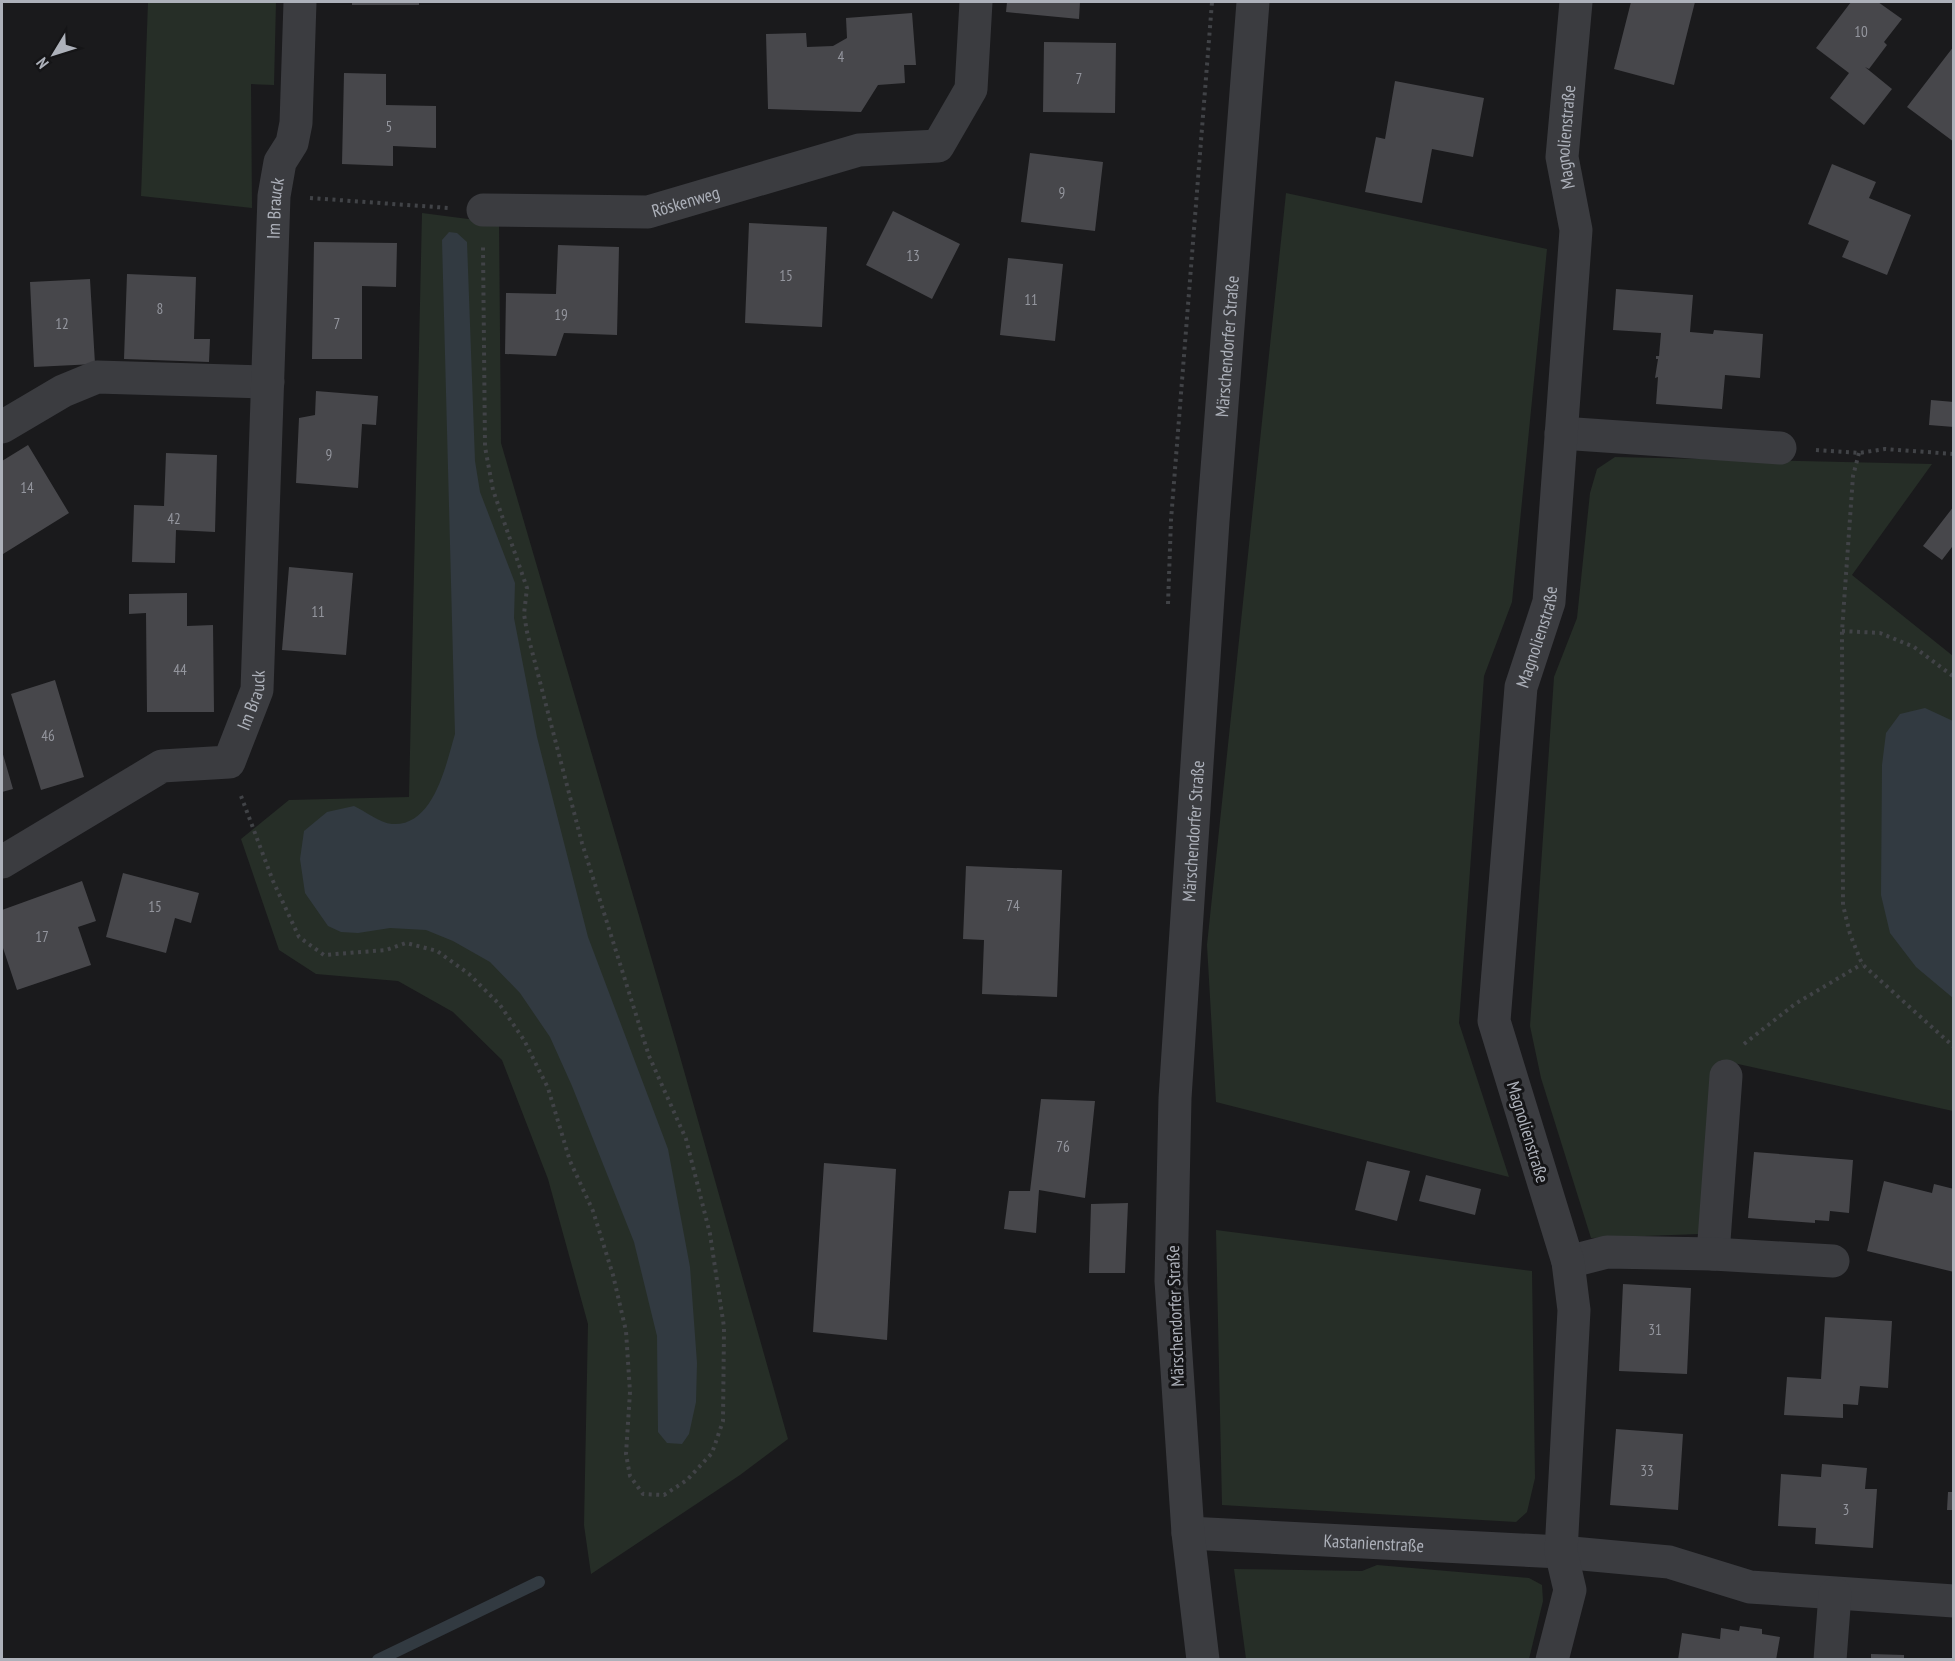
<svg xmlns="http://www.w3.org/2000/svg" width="1955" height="1661" font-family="'PT Sans Narrow',sans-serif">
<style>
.green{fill:#262e27}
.water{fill:#323a41}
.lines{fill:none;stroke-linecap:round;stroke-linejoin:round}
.stream{stroke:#323a41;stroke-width:12}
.building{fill:#47474b}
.path{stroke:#414347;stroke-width:4;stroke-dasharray:3 4.5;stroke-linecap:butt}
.minor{stroke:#3b3c40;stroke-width:33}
.labels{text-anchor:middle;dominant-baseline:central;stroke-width:6;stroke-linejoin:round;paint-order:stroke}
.number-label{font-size:15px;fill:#94969e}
.street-label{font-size:18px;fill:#adb1ba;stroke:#151517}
</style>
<rect width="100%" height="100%" fill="#1a1a1c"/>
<!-- green -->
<path class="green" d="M148 2H276L274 85 251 84 252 208 141 196Z
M1286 193 1547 249 1512 602 1484 676 1459 1023 1509 1177 1216 1102 1207 945Z
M422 213 499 223 501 443 677 1046 788 1439 740 1475 591 1574 584 1525 588 1324 548 1179 502 1060 453 1012 398 981 316 974 279 950 241 839 289 800 409 797Z
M1615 457 1932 464 1852 575 1953 656V1111L1720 1060 1699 1234 1591 1238 1541 1078 1530 1026 1554 677 1577 618 1590 493 1597 469Z
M1216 1230 1532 1271 1535 1478 1527 1512 1516 1522 1222 1505Z
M1377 1565 1529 1578 1542 1585 1543 1601 1529 1659H1246L1234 1569 1362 1571Z"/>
<!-- water -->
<path class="water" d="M449 232 457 233 467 242 475 461 480 492 515 583 514 618 537 737 588 937 668 1149 690 1267 697 1363 696 1402 689 1434 682 1444 667 1443 658 1432 657 1336 634 1242 572 1086 550 1037 520 993 490 962 453 941 426 930 390 928 358 933 341 932 328 926 305 893 300 859 304 831 327 812 354 806C365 811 380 823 392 824 434 827 446 764 455 734L442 240Z
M1925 708 1953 721V998L1916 967 1890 933 1881 895 1882 765 1886 733 1900 714Z"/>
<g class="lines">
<!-- stream -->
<path class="stream" d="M378 1660 539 1582"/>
</g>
<!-- building -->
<path class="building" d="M352 2H419V5H352Z
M1007 2H1080L1079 19 1006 12Z
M1631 2H1695L1674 85 1614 69Z
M1851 2H1878L1902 19 1884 42 1887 45 1869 69 1865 67 1892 89 1864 125 1830 98 1849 73 1816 48Z
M912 13 916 65H904L905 83 878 85 861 112 768 109 766 34 806 33 807 47 833 46 847 38 846 18Z
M1044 42 1116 43 1115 113 1043 112Z
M1954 46V142L1907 107Z
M344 73 386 74V105L436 106V148L393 146V166L342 164Z
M1395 81 1484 98 1473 157 1432 149 1422 203 1365 192 1376 137 1385 139Z
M1030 153 1103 162 1095 231 1021 222Z
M1832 164 1876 182 1869 198 1911 215 1887 275 1842 257 1849 241 1808 224Z
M893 211 960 244 932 299 866 265Z
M749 223 827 227 822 327 745 323Z
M314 242 397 243 396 287 362 286V359H312Z
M558 245 619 247 617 335 564 333 556 356 505 354 506 293 556 294Z
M1008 258 1063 264 1055 341 1000 335Z
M127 274 196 277 194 339H210L209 362 124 359Z
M90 279 95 364 34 367 30 282Z
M1616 289 1693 295 1690 332 1713 334 1714 330 1763 334 1760 378 1725 375 1722 409 1656 404 1658 377 1655 378 1658 359H1656V356H1659L1661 333 1613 330Z
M316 391 378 396 376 425 362 424 358 488 296 483 299 418 315 415Z
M1931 400 1954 402V427L1929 425Z
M28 445 69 513 3 554 2 551V461Z
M166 453 217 455 215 532 176 530 175 563 132 562 134 505 164 506Z
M1954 506V549L1952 547 1942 560 1923 546Z
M289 567 353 573 346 655 282 650Z
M187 593V626L213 625 214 712H147L146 613 129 614V594Z
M55 680 84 777 41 790 11 694Z
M2 751 13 789 2 792Z
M966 866 1062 870 1057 997 982 994 984 940 963 939Z
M123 873 199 893 191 923 175 918 166 953 106 937Z
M82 881 96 921 78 927 91 965 17 990 2 945V910Z
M1041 1099 1095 1101 1085 1198 1039 1190 1036 1233 1004 1229 1009 1191H1030Z
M1754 1152 1853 1160 1849 1213 1830 1211 1829 1221 1815 1220V1223L1748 1218Z
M1367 1161 1410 1171 1397 1221 1355 1210Z
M824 1163 896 1169 887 1340 813 1332Z
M1426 1175 1481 1189 1475 1215 1419 1201Z
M1884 1181 1932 1193 1934 1184 1954 1189V1272L1867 1251Z
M1128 1203 1125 1273H1089L1091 1204Z
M1623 1284 1691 1288 1687 1374 1619 1371Z
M1825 1317 1892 1321 1888 1388 1860 1386 1858 1405 1843 1404V1418L1784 1415 1787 1377 1821 1379Z
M1616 1429 1683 1434 1678 1510 1610 1505Z
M1822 1464 1867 1468 1865 1489H1877L1873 1548 1815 1544 1816 1528 1778 1526 1781 1474 1821 1477Z
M1948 1492H1954V1510H1947Z
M1740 1626 1762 1629V1634L1780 1637 1776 1660H1678L1682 1633 1720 1639 1721 1628 1739 1631Z
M1871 1654 1904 1655V1660H1871Z"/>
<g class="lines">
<!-- path -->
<path class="path" d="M310 198 449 208
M1816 450 1859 453 1885 449 1954 454
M1859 453 1853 476 1842 631 1843 905 1850 934 1862 964 1954 1047
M1168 604 1171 520 1212 2
M1842 631 1880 633 1914 647 1954 677
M241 796 273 881 299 937 324 955 386 950 406 943 437 951 469 974 500 1005 524 1040 548 1088 570 1161 593 1211 613 1275 626 1331 630 1392 626 1454 630 1476 643 1494 664 1495 687 1480 712 1453 723 1421 724 1327 710 1234 686 1139 649 1056 582 843 527 632 524 614 527 588 493 490 485 447 483 247
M1744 1044 1795 1004 1862 964"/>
<!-- minor -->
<g class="minor">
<path id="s1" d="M483 210 648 212 859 150 938 146 971 89 976 2"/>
<path d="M2 427 63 391 97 377 268 382"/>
<path d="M1561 433 1780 448"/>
<path id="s2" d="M2 862 162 766 229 762 257 690 274 196 280 162 292 143 296 123 300 2"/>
<path d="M1713 1254 1726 1076"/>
<path d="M1568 1262 1607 1252 1713 1254 1833 1261"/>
<path id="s3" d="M1188 1533 1561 1552 1669 1562 1750 1587 1954 1601"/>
<path id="s4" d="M1203 1660 1188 1533 1171 1281 1175 1098 1213 521 1253 2"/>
<path id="s5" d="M1552 1660 1570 1590 1561 1552 1574 1310 1568 1262 1494 1021 1521 687 1549 602 1576 230 1562 157 1576 2"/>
<path d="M1830 1660 1835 1594"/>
</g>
</g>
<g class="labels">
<!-- number labels -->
<g class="number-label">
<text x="1861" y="31">10</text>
<text x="841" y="56">4</text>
<text x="1079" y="78">7</text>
<text x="389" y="126">5</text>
<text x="1062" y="192">9</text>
<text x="913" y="255">13</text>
<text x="786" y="275">15</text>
<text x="1031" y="299">11</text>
<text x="160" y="308">8</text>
<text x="561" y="314">19</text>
<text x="62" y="323">12</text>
<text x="337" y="323">7</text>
<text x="329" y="454">9</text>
<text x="27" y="487">14</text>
<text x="174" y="518">42</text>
<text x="318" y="611">11</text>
<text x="180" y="669">44</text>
<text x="48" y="735">46</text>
<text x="1013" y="905">74</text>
<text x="155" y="906">15</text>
<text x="42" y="936">17</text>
<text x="1063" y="1146">76</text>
<text x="1655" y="1329">31</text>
<text x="1647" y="1470">33</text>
<text x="1846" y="1509">3</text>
</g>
<!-- street labels -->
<g class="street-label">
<text stroke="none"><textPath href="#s5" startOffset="1546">Magnolienstraße</textPath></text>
<text stroke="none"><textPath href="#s1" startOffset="204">Röskenweg</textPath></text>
<text stroke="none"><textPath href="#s2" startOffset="813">Im Brauck</textPath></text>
<text stroke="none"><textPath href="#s4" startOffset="1317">Märschendorfer Straße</textPath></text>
<text stroke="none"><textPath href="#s5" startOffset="1042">Magnolienstraße</textPath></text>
<text stroke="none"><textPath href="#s2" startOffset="320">Im Brauck</textPath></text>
<text stroke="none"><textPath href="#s4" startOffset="831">Märschendorfer Straße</textPath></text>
<text transform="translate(1528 1132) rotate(73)">Magnolienstraße</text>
<text transform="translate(1175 1316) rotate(-92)">Märschendorfer Straße</text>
<text stroke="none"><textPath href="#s3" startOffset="186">Kastanienstraße</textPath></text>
</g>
</g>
<!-- border -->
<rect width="1955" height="1661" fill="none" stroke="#adb1ba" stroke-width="6"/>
<!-- north arrow -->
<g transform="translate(54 54) rotate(232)" stroke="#151517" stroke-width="4.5" paint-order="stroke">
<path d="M0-4.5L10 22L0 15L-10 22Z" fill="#adb1ba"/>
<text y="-9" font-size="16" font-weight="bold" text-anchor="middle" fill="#adb1ba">N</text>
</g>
</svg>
